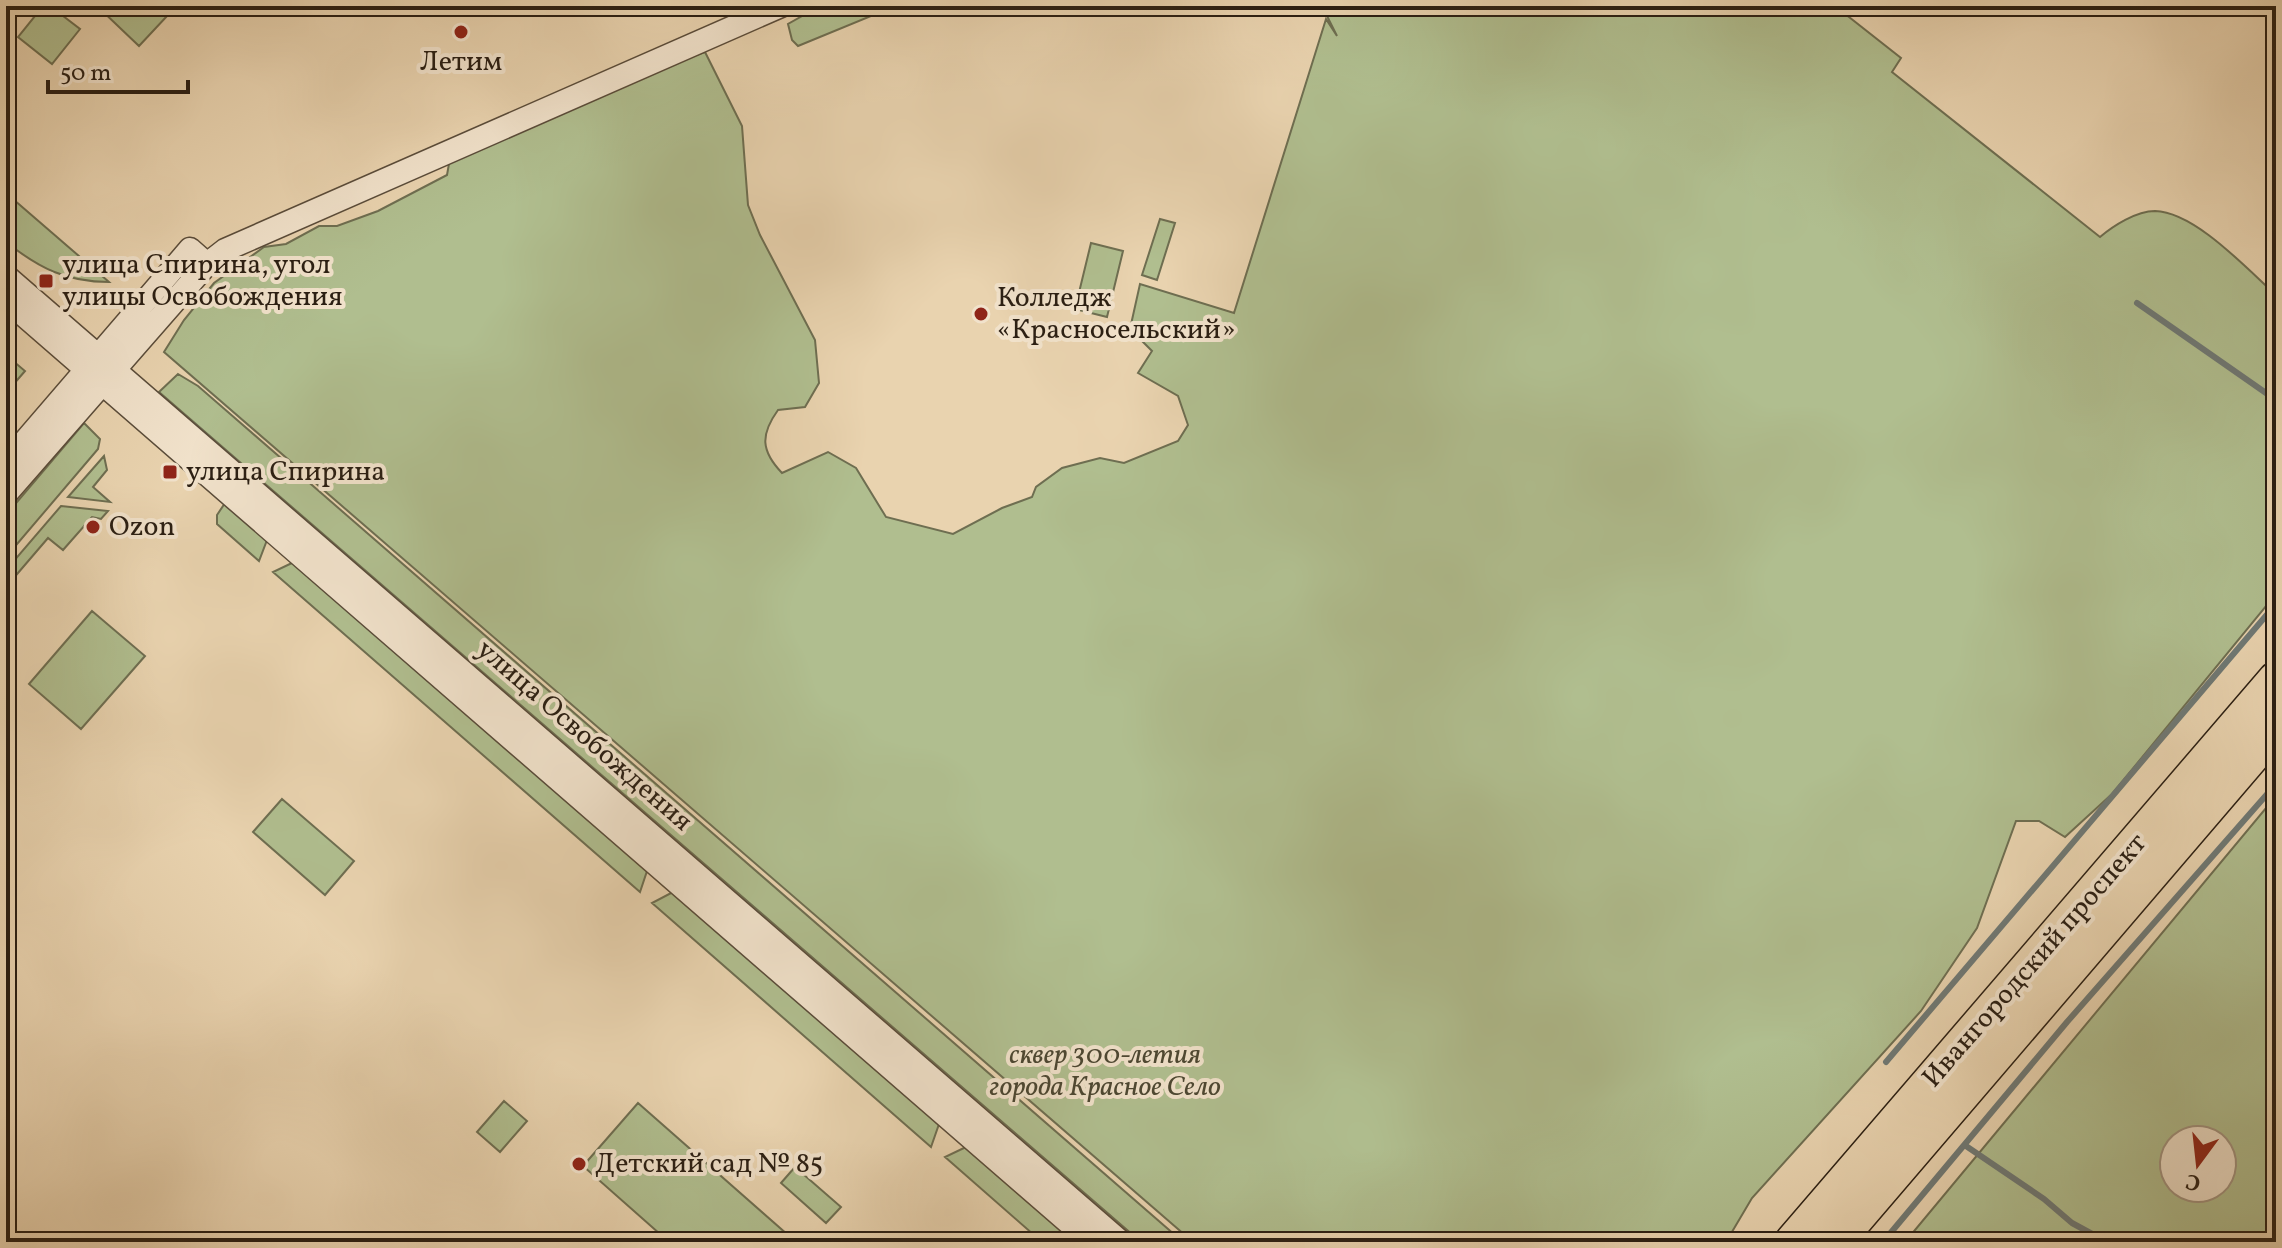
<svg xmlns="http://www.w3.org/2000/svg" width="2282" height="1248" font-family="Vollkorn,serif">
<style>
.green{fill:#b0be8f;stroke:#6e6e51;stroke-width:2;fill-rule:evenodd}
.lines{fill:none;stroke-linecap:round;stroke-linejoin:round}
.stream{stroke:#6f7975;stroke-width:6}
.minor-casing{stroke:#5a4c3a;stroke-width:25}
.trunk-casing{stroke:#2b1f13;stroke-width:39}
.minor{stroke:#f1e2cb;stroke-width:22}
.trunk{stroke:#e9d3af;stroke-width:36}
.poi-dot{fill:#8f2418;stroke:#f1e2cb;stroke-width:3}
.labels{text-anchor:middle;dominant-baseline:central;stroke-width:8;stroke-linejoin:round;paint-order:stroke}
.poi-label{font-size:28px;fill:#2b1f13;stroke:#f1e2cb;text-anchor:start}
.street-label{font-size:28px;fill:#2b1f13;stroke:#f1e2cb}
.park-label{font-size:28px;font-style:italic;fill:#4c4732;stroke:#f1e2cb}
</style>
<rect width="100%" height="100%" fill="#e9d3af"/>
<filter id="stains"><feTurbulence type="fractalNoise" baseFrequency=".0025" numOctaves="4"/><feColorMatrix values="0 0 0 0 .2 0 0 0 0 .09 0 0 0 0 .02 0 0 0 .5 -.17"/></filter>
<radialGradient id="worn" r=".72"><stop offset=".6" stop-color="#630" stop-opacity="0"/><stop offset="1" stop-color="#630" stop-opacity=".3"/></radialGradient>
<!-- green -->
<path class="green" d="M43 6H50L80 29 52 64 18 37Z
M97 6H159L168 15 139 46Z
M820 6H873L876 14 798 46 792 40 788 24Z
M1322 6H1835L1901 58 1892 72 2100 237C2113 226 2136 211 2155 211 2195 212 2247 269 2276 295V594L2112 794 2065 837 2039 821H2016L1977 928 1921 1011 1752 1198 1726 1242H1193L164 352 184 320 214 283 264 247 286 244 319 226H337L378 211 447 175 450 158 655 69 705 52 742 126 748 205 760 235 815 340 819 383 805 407 778 410C760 435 761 451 782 473L828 452 856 468 886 517 953 534 1002 508 1032 497 1036 487 1062 468 1100 458 1124 463 1178 441 1188 425 1178 396 1138 373 1152 351 1130 329 1140 284 1234 313 1326 19 1337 36Z
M6 193 109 282C66 282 39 268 6 242Z
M1160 219 1175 223 1157 280 1142 275Z
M1091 243 1123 251 1107 317 1075 309Z
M6 355 25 371 6 393V378L13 370 6 363Z
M178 374 198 386 1183 1242H1141L159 392Z
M84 423 100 439 98 449 6 557V515Z
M104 456 107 470 93 487 110 502 68 497Z
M225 503 267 540 259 561 217 524V515Z
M61 506 108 511 101 519 92 517 63 550 48 538 6 587V570Z
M294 562 647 871 640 892 273 572Z
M92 611 145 656 81 729 29 684Z
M2276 796V1242H1905ZM2174 1140H2222V1188H2174Z
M282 799 354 861 325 895 253 832Z
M673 892 939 1124 931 1147 652 903Z
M504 1101 527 1121 500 1152 477 1132Z
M638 1103 796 1242H669L583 1166Z
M966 1147 1075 1242H1042L945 1157Z
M795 1167 841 1207 826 1223 781 1183Z"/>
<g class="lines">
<!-- stream -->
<path class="stream" d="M2137 303 2276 400
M1886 1062 2276 604
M1966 1146 2044 1199 2072 1223 2107 1242
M1883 1242 2067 1022 2276 784"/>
<!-- minor casing -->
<g class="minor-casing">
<path id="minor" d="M6 276 1121 1242
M6 300 1091 1242
M6 463 190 249 207 264
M6 494 207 264 225 250 781 6"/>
</g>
<!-- trunk casing -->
<g class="trunk-casing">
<path id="trunk" d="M1793 1242 2276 680
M1835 1242 2276 727"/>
</g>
<!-- minor -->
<use href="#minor" class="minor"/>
<!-- trunk -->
<use href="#trunk" class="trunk"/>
</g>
<!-- markers -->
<g class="poi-dot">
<circle cx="461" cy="32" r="8"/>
<rect x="38" y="273" width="16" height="16" rx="4"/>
<circle cx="981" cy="314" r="8"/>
<rect x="162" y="464" width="16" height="16" rx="4"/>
<circle cx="93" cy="527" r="8"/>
<circle cx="579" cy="1164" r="8"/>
</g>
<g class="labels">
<!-- poi labels -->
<g class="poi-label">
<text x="461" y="62" text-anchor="middle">Летим</text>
<text x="62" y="265">улица Спирина, угол<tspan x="62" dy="32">улицы Освобождения</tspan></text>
<text x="997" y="298">Колледж<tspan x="997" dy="32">«Красносельский»</tspan></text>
<text x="186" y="472">улица Спирина</text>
<text x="109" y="527">Ozon</text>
<text x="595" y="1164">Детский сад № 85</text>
</g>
<!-- street labels -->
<g class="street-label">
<text transform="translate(584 736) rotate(41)">улица Освобождения</text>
<text transform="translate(2035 961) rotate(-49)">Ивангородский проспект</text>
</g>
<!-- park labels -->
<g class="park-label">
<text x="1105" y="1055">сквер 300-летия<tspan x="1105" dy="32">города Красное Село</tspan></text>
</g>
</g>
<!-- margin -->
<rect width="2282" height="1248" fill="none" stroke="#e9d3af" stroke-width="32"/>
<rect x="8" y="8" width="2266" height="1232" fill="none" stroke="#2b1f13" stroke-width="4"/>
<rect x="16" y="16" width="2250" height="1216" fill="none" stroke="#2b1f13" stroke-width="2"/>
<!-- north arrow -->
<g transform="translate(2198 1164) rotate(195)"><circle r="38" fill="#f1e2cb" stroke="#a29481" stroke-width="2"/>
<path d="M0-6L14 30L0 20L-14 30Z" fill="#8f2418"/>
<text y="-12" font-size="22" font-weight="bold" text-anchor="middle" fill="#2b1f13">С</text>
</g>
<!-- scale -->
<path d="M48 80v12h140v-12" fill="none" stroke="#2b1f13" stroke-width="4"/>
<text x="60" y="80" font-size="24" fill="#2b1f13" stroke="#f1e2cb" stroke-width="6" paint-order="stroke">50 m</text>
<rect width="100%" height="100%" filter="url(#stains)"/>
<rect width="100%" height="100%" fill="url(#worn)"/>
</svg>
